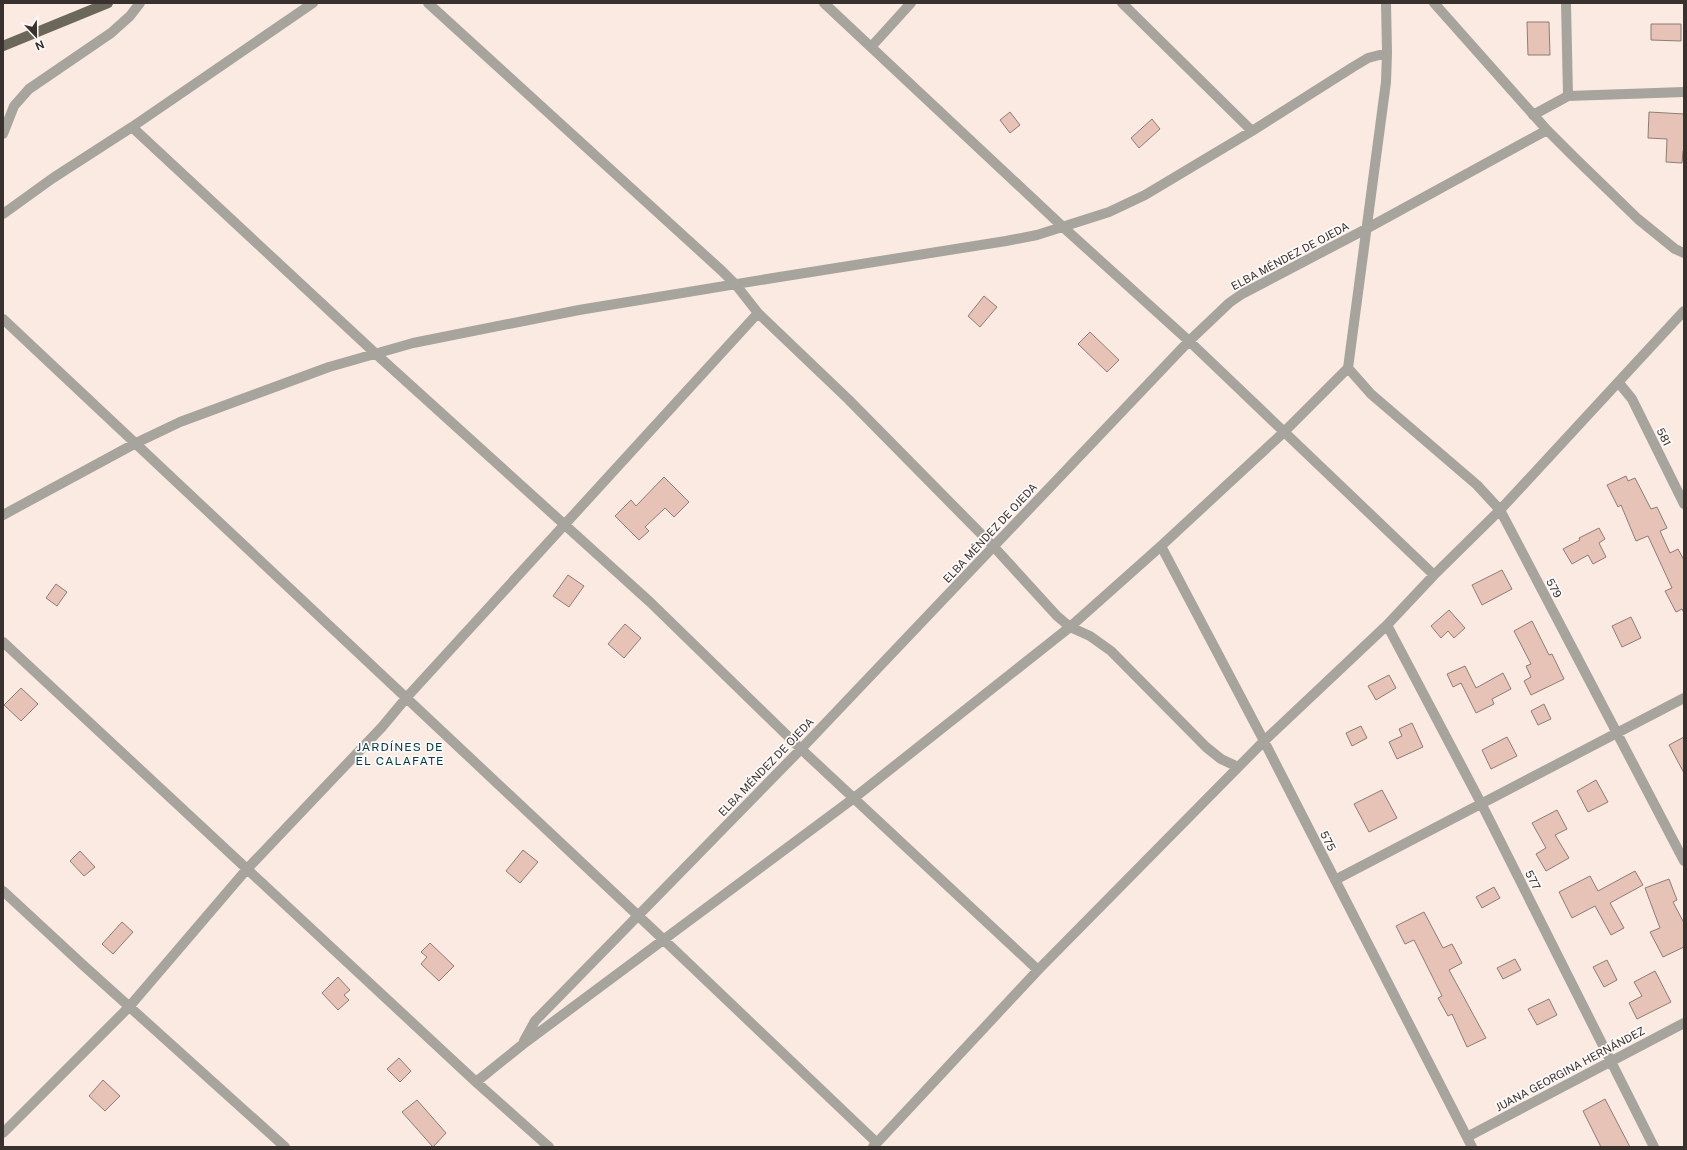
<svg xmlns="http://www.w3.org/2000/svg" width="1687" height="1150" font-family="'Public Sans',sans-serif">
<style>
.building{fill:#e6c3b6;stroke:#8d7d77}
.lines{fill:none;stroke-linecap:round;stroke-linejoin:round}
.street{stroke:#a6a49d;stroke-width:10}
.primary{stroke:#6b675b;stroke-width:10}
.labels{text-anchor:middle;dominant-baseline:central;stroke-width:3.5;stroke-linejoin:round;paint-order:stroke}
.street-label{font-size:11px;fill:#38312e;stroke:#fefaf9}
.neighbourhood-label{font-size:12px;letter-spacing:1px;fill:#003e4a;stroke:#fefaf9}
</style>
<rect width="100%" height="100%" fill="#fbeae1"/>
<!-- building -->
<path class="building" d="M1527 22H1549L1550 55H1528Z
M1651 24H1681V41L1651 40Z
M1010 112 1020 125 1010 133 1000 120Z
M1649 112 1684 114V151H1683L1682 163 1666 162 1667 139 1648 138Z
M1152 119 1160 129 1139 148 1131 138Z
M984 296 997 307 980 327 968 316Z
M1090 332 1119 360 1107 372 1078 344Z
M1626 476 1628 481 1635 478 1651 509 1657 507 1667 528 1660 531 1670 553 1678 549 1684 560V613L1682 609 1676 612 1665 591 1672 588 1648 536 1636 541 1621 505 1618 507 1607 485Z
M664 477 689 502 674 517 665 508 645 527 649 531 639 540 615 516 631 500 636 506Z
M1599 528 1605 539 1599 543 1606 557 1593 564 1588 555 1572 564 1563 549 1580 540 1579 538Z
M1502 570 1512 589 1482 605 1472 585Z
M568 575 584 586 569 607 553 596Z
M56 584 67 592 57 606 46 598Z
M1449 610 1465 628 1454 638 1448 631 1441 638 1431 626Z
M1631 617 1641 638 1622 647 1612 626Z
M1532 621 1549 655 1552 654 1564 679 1531 695 1524 681 1531 677 1526 666 1531 664 1514 631Z
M625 624 641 638 624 658 608 644Z
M1465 666 1476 688 1503 673 1511 689 1492 699 1494 704 1476 713 1461 683 1453 687 1447 674Z
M1389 675 1396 688 1376 700 1368 686Z
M21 688 38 704 21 721 4 705Z
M1544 704 1551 719 1538 725 1531 711Z
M1412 723 1423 747 1397 759 1389 742 1402 736 1399 729Z
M1361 726 1367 738 1352 746 1346 733Z
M1507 737 1517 756 1491 769 1482 750Z
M1684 737V773L1669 745Z
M1596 780 1608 802 1588 812 1577 791Z
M1382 790 1397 818 1369 832 1354 804Z
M1557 810 1567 829 1555 835 1569 858 1546 871 1536 854 1546 848 1532 823Z
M523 850 538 862 520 883 506 871Z
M80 851 95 867 84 876 70 861Z
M1635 871 1643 885 1610 903 1624 928 1611 935 1595 906 1572 918 1559 892 1590 876 1598 891Z
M1669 879 1677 900 1673 902 1684 923V947L1663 957 1650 932 1660 928 1645 888Z
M1494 887 1500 898 1482 908 1476 897Z
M1424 912 1443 948 1452 944 1462 963 1449 970 1486 1038 1467 1047 1452 1014 1448 1016 1438 998 1442 996 1414 940 1405 944 1396 926Z
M122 922 133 932 113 954 102 944Z
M430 943 454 966 439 981 421 964 427 957 421 952Z
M1515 959 1521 970 1503 979 1497 968Z
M1607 960 1617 980 1604 987 1593 967Z
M1655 971 1671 1002 1637 1019 1629 1003 1642 996 1634 982Z
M338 977 350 990 344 995 349 1000 338 1010 322 993Z
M1549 999 1557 1015 1537 1025 1528 1009Z
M399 1058 411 1071 400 1082 387 1069Z
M103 1080 120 1096 105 1111 89 1096Z
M1605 1099 1630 1147H1601L1583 1111Z
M417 1100 446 1133 433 1147 402 1112Z"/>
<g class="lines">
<!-- street -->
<path class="street" d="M428 3 722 271 736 285 758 313 848 399 994 547 1057 616 1070 627 1090 636 1111 651 1206 747 1221 759 1238 767
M824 3 1063 227 1189 341 1434 575
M1122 3 1252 131
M1434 3 1547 130 1574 157 1638 219 1675 249 1684 253
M1566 3 1568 96
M871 47 911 3
M1533 115 1568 96 1684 92
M132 127 376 354 650 602 801 749 1038 970
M3 134 14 106 29 89 111 33 130 16 140 3
M3 214 53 178 132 127 313 3
M3 319 664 940 877 1143
M1348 368 1371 394 1477 485 1500 510 1684 861
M1619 383 1632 399 1684 504
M3 515 136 443 180 422 329 367 413 343 579 310 767 279 1006 241 1037 235 1109 212 1145 195 1252 131 1353 67 1368 58 1387 53
M1161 546 1264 741 1472 1147
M1387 625 1481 803 1654 1147
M3 642 476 1082 549 1147
M1335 880 1684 698
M3 891 83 965 285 1147
M524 1041 535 1021 801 749 1189 341 1229 303 1242 294 1366 229 1547 130
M476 1082 522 1045 854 798 1070 627 1161 546 1283 433 1348 368 1386 82 1387 53 1386 3
M3 1133 129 1007 247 869 382 727 407 697 758 313
M1467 1137 1684 1023
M873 1147 1038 970 1264 741 1387 625 1434 575 1500 510 1684 311"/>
<!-- primary -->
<path class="primary" d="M3 46 108 3"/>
</g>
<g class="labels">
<!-- street labels -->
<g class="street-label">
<text transform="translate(1290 256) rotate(-28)">ELBA MÉNDEZ DE OJEDA</text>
<text transform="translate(1664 437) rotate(64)">581</text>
<text transform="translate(990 533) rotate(-47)">ELBA MÉNDEZ DE OJEDA</text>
<text transform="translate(1554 588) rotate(62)">579</text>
<text transform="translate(766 767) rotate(-46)">ELBA MÉNDEZ DE OJEDA</text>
<text transform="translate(1328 841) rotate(63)">575</text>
<text transform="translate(1533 880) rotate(63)">577</text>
<text transform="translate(1570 1069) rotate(-28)">JUANA GEORGINA HERNÁNDEZ</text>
</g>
<!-- neighbourhood labels -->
<g class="neighbourhood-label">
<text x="400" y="747">JARDÍNES DE<tspan x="400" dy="14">EL CALAFATE</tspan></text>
</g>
</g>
<!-- border -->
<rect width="1687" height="1150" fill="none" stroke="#38312e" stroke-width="8"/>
<!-- north arrow -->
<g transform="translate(36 36) rotate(158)" stroke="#fefaf9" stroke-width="3" paint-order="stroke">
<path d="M0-3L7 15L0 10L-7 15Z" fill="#38312e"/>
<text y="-6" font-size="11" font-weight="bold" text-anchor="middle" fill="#38312e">N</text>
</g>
</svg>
